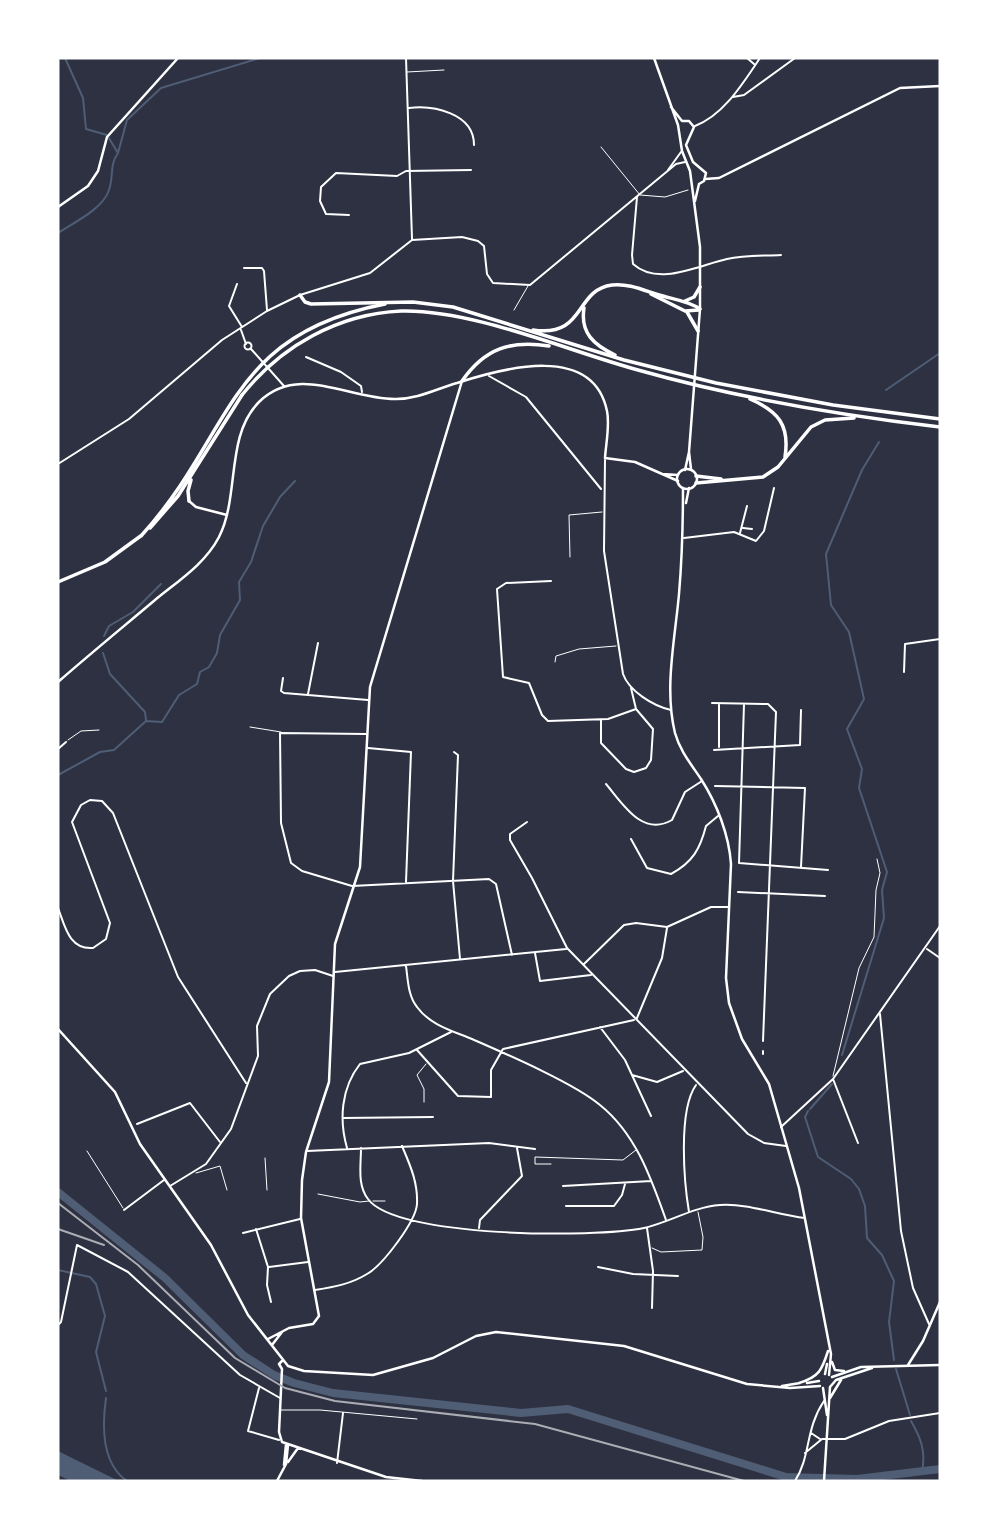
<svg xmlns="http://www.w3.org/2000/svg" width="998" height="1539" font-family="'Source Sans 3',sans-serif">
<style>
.water{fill:#4f5d75}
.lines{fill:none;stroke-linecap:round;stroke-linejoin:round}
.stream{stroke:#4f5d75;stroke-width:2}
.river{stroke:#4f5d75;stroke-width:8}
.service{stroke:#fff;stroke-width:1}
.pedestrian{stroke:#fff;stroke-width:2}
.minor{stroke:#fff;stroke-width:2}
.tertiary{stroke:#fff;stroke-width:2.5}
.secondary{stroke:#fff;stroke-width:2.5}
.trunk{stroke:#fff;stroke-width:3.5}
.motorway{stroke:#fff;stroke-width:3.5}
.rail{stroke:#abadb3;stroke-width:2}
</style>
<rect width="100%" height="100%" fill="#2d3142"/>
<!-- water -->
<path class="water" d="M58 1451 66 1455 119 1481H71L58 1475Z"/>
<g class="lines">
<!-- stream -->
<path class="stream" d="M118 153 127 120 161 88 260 58
M58 233C73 223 103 209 109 190 114 176 109 166 118 153L107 135 86 129 83 98 65 58
M886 390 940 353
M104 636 109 626 133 612 161 584
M103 653 110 674 145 712 146 720
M58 775 100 752 114 750 146 721 162 722 179 695 197 684 200 672 209 667 217 653 220 635 240 600 239 582 251 562 263 526 280 497 295 481
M842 1055 884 918 882 890 887 872 859 788 862 769 847 729 864 699 849 632 831 605 826 554 862 470 879 442
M810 1109 832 1084
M808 1111 805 1117 818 1157 851 1179 859 1189 865 1206 867 1238 882 1255 894 1281 889 1322 894 1360
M58 1270 90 1277 96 1284 105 1316 96 1352 106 1391
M896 1369 910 1415
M106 1398C102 1426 101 1463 127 1481
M911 1421C921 1438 926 1452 922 1471"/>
<!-- river -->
<path class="river" d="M58 1192 165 1278 243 1355 274 1375 294 1383 333 1393 521 1413 568 1409 786 1477 857 1479 940 1469"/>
<!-- service -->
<path class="service" d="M407 72 444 70
M601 147 640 195 665 197 688 190
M514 310 528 286
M570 557 569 515 602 512
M555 662 556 656 579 649 616 646
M250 727 281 732
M68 740 81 731 99 730
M833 1076 859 968 874 937 876 890 880 873 877 859
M424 1102V1089L417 1075 426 1064
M87 1151 123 1208
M265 1158 267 1190
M551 1164H535V1157L623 1160 636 1150
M196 1173 220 1166 227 1190
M318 1194 360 1202 369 1201
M373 1201H385
M652 1248 661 1252 702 1250 703 1237 698 1212
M281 1410H320L417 1419
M717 1481H721"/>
<!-- pedestrian -->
<path class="pedestrian" d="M712 703 768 704 776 712 763 1041
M744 704 739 863 828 870
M719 747V704
M714 750 800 745 801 710
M715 786 805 788 801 867
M738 892 825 896
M763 1054V1051"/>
<!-- minor -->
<path class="minor" d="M406 58 412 239
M747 58 754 64
M733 97 744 95 795 58
M409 108C433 105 474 113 474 145
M695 126C724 115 743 83 760 58
M668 170 681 152
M637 197 632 255 633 264C659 287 699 265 727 259 744 255 763 256 781 255
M349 215 326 214 320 201 321 187 336 173 397 176 406 171 471 170
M244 268H262L264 271 267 310
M237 284 229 306 242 327
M241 330 246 344
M244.5 346a3.5 3.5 0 1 1 7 0a3.5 3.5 0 1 1-7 0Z
M251 349 284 386
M306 357 341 372 361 386 362 392
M489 376 526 397 601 489
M605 460 604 551 623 674C629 691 653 706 671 710
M58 464 129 419 222 340 267 311 300 295 370 273 412 240 462 237 478 241 484 246 487 274 493 283 530 285 676 164 685 162
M743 528 752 529
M740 533 747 506
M684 538 734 532 756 541 764 531 774 488
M551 581 506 583 497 589 503 677 529 683 542 715 548 721 608 719 636 709
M904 672 905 644 940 639
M283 678 281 691 284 693 368 700
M308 694 318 643
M601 720V743L626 769 634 772 646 768 651 760 653 729 636 709 631 688
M366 734 280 733 281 823 291 863 302 871 352 886 489 879 496 884 512 955
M368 748 411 752 406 882
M58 749 66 742
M454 752 458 755 453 881 460 959
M606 784C623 804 642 837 672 820L685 792 702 781
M527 822 510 834V840L532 878 567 948 748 1134 764 1143 786 1146
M631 839 647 868 671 874C693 862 700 849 706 826L718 816
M58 908C65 926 69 950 93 948L106 939 110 923 72 822 81 805 90 800 102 801 113 813 178 977 246 1083
M927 949 940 958
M535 953 540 981 591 975
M584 964 624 925 636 923 667 927 711 907H729
M406 966C408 980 408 996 417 1007 430 1025 453 1031 472 1039 504 1053 574 1083 600 1105 636 1134 651 1178 666 1220
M335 972 566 949
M880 1014 901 1231 913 1288 929 1324
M637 1018 662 958 667 928
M600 1027 625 1060 651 1116
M417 1050 458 1096 491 1097V1070L503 1049 634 1020
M632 1075 657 1082 683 1071
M833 1079 858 1143
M343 1118 433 1117
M137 1124 190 1103 220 1142
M781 1127 833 1079 940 926
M347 1148C339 1120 341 1088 360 1064L409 1053 451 1032
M361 1148C361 1165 357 1185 368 1199 396 1238 596 1238 644 1228 670 1222 693 1207 720 1205 748 1203 777 1215 805 1218
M307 1151 489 1143 535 1149
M170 1186 206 1164 231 1129 258 1056 257 1026 270 994 289 976 300 971 315 970 333 976
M563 1186 651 1181
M566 1206H614L622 1195 625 1184
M124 1210 164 1180
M689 1212C684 1182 678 1110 696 1085
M479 1228 480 1220 522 1176 517 1148
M647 1228 653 1271 652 1308
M256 1229 268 1267 267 1285 271 1302
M243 1233 300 1219
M269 1267 308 1262
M598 1267 633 1274 678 1276
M315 1290C334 1287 351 1284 367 1274 383 1265 416 1221 417 1204 418 1182 410 1165 402 1146
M58 1325 61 1322 77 1245 128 1272 240 1375 280 1398
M259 1388 248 1431 279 1440
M811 1433 820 1439
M805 1453 822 1439H845L889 1421 940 1413
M337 1463 343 1413
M795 1481C811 1456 805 1429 824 1401"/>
<!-- tertiary -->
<path class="tertiary" d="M705 179 719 178 900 88 940 86
M58 207 88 186 98 171 107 137 178 58
M662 474 678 475
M683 488C683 523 682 559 679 594 675 639 664 689 675 733 680 751 691 764 701 779 717 804 729 835 731 864L726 978 729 1003 742 1039 769 1084 799 1188 831 1354 829 1375
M189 501 196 507 227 515
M686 503 689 488
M58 682C90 654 123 627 155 600 178 581 205 564 219 537 240 496 225 436 259 402 299 363 350 400 396 399 418 399 436 389 457 383 503 368 593 343 607 411 610 425 606 443 605 458L635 462 678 481
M58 1029 115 1092 140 1144 211 1245 248 1315 288 1366 304 1371 373 1375 433 1358 476 1336 496 1332 624 1346 747 1384 790 1388 820 1386
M268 1339 289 1328 313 1324 319 1316 301 1218 302 1180 306 1152 329 1082 335 944 360 867 370 687 462 381
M272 1345 282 1332
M282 1361 279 1364 282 1369 279 1432 282 1442 386 1477 422 1481
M832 1362 835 1370 844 1371
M908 1365 923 1341 940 1302
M825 1374 827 1364
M832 1377 861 1367 940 1365
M799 1383C819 1377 822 1370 828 1351
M807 1383 819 1381
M782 1386 800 1383
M830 1387 836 1380 872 1368
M823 1388 827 1415
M830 1398 841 1380
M288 1462 298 1448
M284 1465 286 1444
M277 1481 286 1464 288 1445
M824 1481 830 1387"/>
<!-- secondary -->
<path class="secondary" d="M654 58 678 125 682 151 690 171 700 247V309L689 452 685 470
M671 107 682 121H689L694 127 686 145 693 162 706 173 704 181 699 184
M695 201 699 184
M689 452 691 469
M677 479a10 10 0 1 1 20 0a10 10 0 1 1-20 0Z"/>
<!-- trunk -->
<path class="trunk" d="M189 501 188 491 191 480
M150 528 178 496 242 395
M141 536C234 434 225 335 385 304
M58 582 105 562 142 535"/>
<!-- motorway -->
<path class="motorway" d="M651 294 685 311 699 310
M300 295 305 302 311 304 413 302 453 307 624 360 716 383 833 405 940 419
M685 301 694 297 700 287
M584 308C580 333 594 345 615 355
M687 312 698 331
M533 330C586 338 574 290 612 285 628 283 643 290 659 295 672 299 689 301 700 309
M462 381C485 348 511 340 549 346
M242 395C281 346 338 314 401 311 472 309 568 351 638 370 737 398 838 415 940 427
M750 399C778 411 790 425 785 457
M696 476 721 479
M696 483 763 477 778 467 811 427 825 420 854 418"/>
<!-- rail -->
<path class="rail" d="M58 1203 138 1265 235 1358 285 1388 335 1401 535 1424 744 1481
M58 1229 104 1245"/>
</g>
<!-- border -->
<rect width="998" height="1539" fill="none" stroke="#ffffff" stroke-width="119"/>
</svg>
